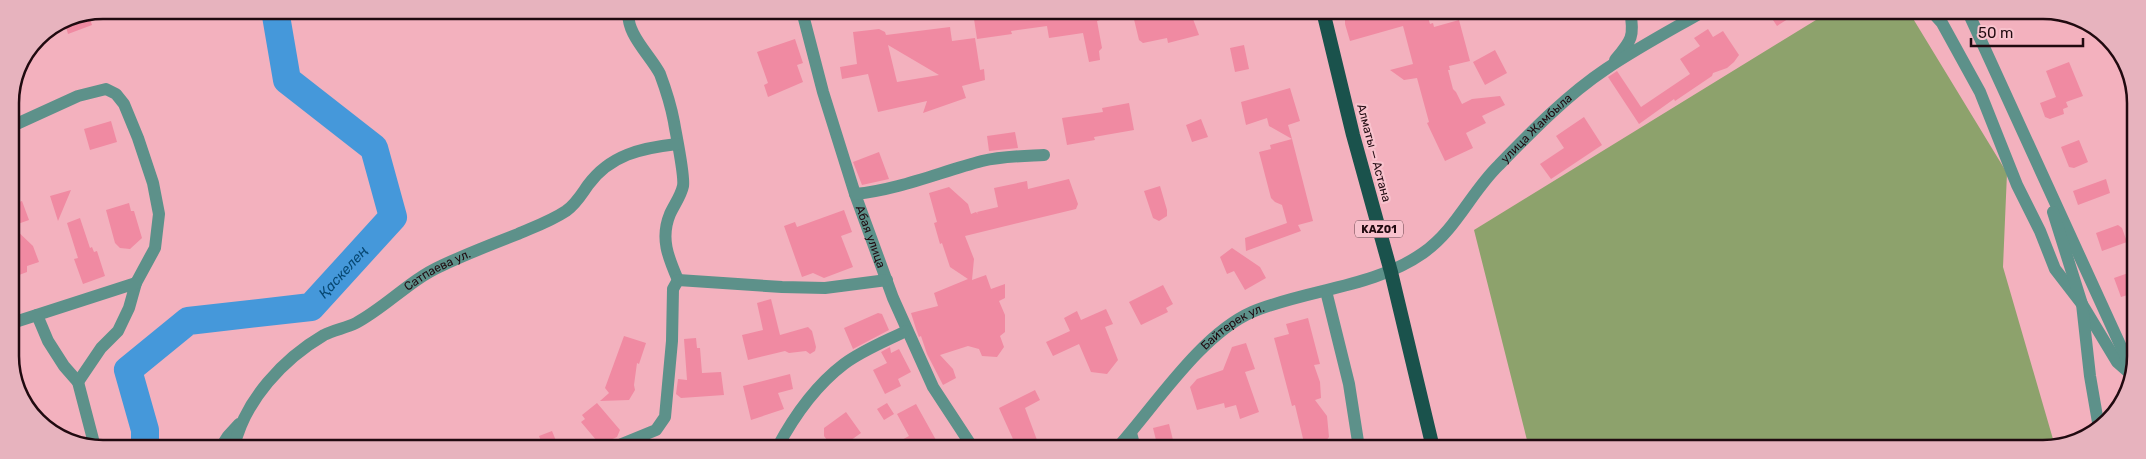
<svg xmlns="http://www.w3.org/2000/svg" width="2146" height="459" font-family="Rubik,sans-serif">
<style>
.green{fill:#8da26c}
.lines{fill:none;stroke-linecap:round;stroke-linejoin:round}
.river{stroke:#4598da;stroke-width:28}
.building{fill:#f08aa2;fill-rule:evenodd}
.minor{stroke:#5d918a;stroke-width:12}
.trunk{stroke:#1a524c;stroke-width:14}
.labels{text-anchor:middle;dominant-baseline:central;stroke-width:4.5;stroke-linejoin:round;paint-order:stroke}
.shield{fill:#f8c2cd;stroke:#614149;stroke-width:1}
.shield-label{font-size:11px;font-weight:bold;fill:#200a10}
.street-label{font-size:12px;fill:#200a10;stroke:#f8c2cd}
.water-label{font-size:14px;font-style:italic;fill:#074873;stroke:#f8c2cd}
.rim{fill:none;stroke:#200a10;stroke-width:2.5}
</style>
<rect width="100%" height="100%" fill="#f3b1be"/>
<!-- green -->
<path class="green" d="M1829 12H1909L2007 173 2003 267 2055 446 2049 449 1529 448 1474 230Z"/>
<g class="lines">
<!-- river -->
<path class="river" id="s1" d="M145 447V430L128 370 188 321 311 307 393 217 374 148 287 80 275 10"/>
</g>
<!-- building -->
<path class="building" d="M1020 11H1120V14L1097 21 1102 48 1099 51 1100 60 1089 62 1083 33 1049 38 1047 26 1011 31 1012 34 977 39 974 19Z
M1132 11H1190L1199 35 1168 43 1167 38 1143 43 1139 40Z
M1345 11H1426L1430 24 1433 23 1434 27 1459 20 1470 61 1449 66 1450 70H1448L1453 89 1456 92 1462 104 1472 99 1500 96 1505 105 1482 116 1486 123 1466 133 1473 148 1445 161 1427 123 1429 122 1417 78 1404 80 1390 70 1413 64 1403 26 1350 41 1345 24Z
M1767 11 1790 12H1799L1777 26Z
M88 13 92 25 68 34 64 20 68 17Z
M950 27 952 41 975 38 980 70 984 69 985 80 962 86 966 98 923 113 927 101 878 112 868 74 842 79 840 67 857 64 853 32 879 29 885 32 886 35ZM888 45 939 75 897 82Z
M1708 29 1713 37 1723 31 1739 55 1734 62 1727 68 1713 73 1712 76 1675 101 1674 99 1639 124 1608 77 1617 71 1641 107 1690 74 1680 59 1700 46 1694 38Z
M795 39 803 63 797 65 803 82 768 97 764 85 768 83 757 52Z
M1244 45 1249 69 1235 72 1230 48Z
M1495 50 1507 73 1485 85 1473 62Z
M2069 62 2083 96 2066 102 2068 107 2063 109 2064 114 2050 119 2045 117 2040 103 2056 97 2046 71Z
M1290 88 1300 121 1288 125 1292 139 1269 126 1267 118 1246 125 1241 102Z
M1129 103 1134 130 1094 137 1095 140 1067 145 1062 118 1103 112 1102 108Z
M1584 117 1602 145 1551 179 1540 164 1564 148 1556 136Z
M1201 119 1208 137 1192 142 1186 125Z
M111 121 117 142 90 150 84 129Z
M1015 132 1018 148 989 151 987 136Z
M1292 139 1313 221 1298 225 1301 231 1246 251 1245 238 1287 223 1282 205 1275 202 1271 198 1259 152 1271 149 1270 145Z
M2079 140 2088 162 2074 168 2069 167 2061 147Z
M879 152 889 179 862 185 853 162Z
M1069 179 1078 204 1076 209 965 236 974 259 972 280 986 275 991 289 1005 284V298L999 301 1005 315V332L1000 336 1004 347 997 357 982 356 979 349 968 346 940 355 953 369 956 378 943 385 927 354 921 336 919 337 916 329 911 313 938 306 934 293 968 279 950 267 942 243 940 244 934 223 937 222 929 193 949 187 968 204 971 214 976 212 978 214 977 212 998 207 994 188 1027 181 1028 189Z
M2106 179 2110 193 2078 205 2073 191Z
M1160 186 1167 210V216L1159 221 1153 218 1144 191Z
M71 190 58 221 50 196Z
M22 201 29 220 12 226 33 246 39 262 27 266V272L11 278V205Z
M129 203 131 211H134L142 238 130 249 120 248 115 243 106 210Z
M844 210 852 232 841 236 853 267 824 278 813 273 802 277 784 226 795 222 797 227Z
M80 218 90 248 92 247 94 252 97 251 105 276 83 284 74 259 78 258 67 223Z
M2118 225 2122 228 2127 242 2102 251 2096 233Z
M1232 248 1260 267 1266 278 1245 290 1234 271 1227 274 1220 257Z
M2134 271V293L2121 297 2114 278Z
M1163 285 1173 304 1166 308 1168 312 1141 325 1129 302Z
M771 299 780 335 808 327 812 331 816 347 815 351 810 354 806 351 789 353 785 351 748 360 742 335 763 330 757 303Z
M1106 309 1113 324 1105 327 1118 360 1107 374 1091 372 1079 344 1053 356 1046 342 1070 331 1064 318 1077 311 1081 320Z
M878 313 882 314 889 330 853 349 844 328Z
M1308 318 1320 364 1314 365 1320 382 1321 398 1315 400 1327 416 1329 437 1325 442 1305 447 1295 405 1292 406 1274 338 1289 334 1286 324Z
M624 336 646 343 639 364 637 363 634 385 635 390 629 400 600 401 609 393 605 388Z
M696 338 697 348H700L702 373 721 372 724 395 681 398 676 394 678 379 687 380 684 339Z
M1246 343 1255 369 1245 372 1259 412 1240 419 1236 405 1225 408 1224 403 1197 410 1190 387 1197 379 1223 370 1232 347Z
M890 347 891 353 899 349 911 372 898 379 901 386 885 394 873 370 887 363 881 352Z
M790 374 793 389 778 393 784 409 751 420 743 386Z
M1035 390 1040 400 1025 408 1040 448H1017L999 408Z
M597 403 620 430 617 437 608 441 602 447 581 422 585 419 582 415Z
M887 403 894 414 884 420 877 409Z
M916 404 936 440 922 448H887L909 436 897 414Z
M846 412 861 433 840 448H833L824 436V428Z
M1169 424 1175 448H1158L1153 428Z
M552 431 559 448H544L539 436Z"/>
<g class="lines">
<!-- minor -->
<g class="minor">
<path d="M629 10C624 32 651 56 660 74 666 90 671 106 674 122 676 135 685 176 683 186 681 196 674 205 670 214 660 238 668 257 678 280"/>
<path id="s2" d="M802 11 823 92 855 194 893 298 933 387 973 448"/>
<path d="M802 12 816 11"/>
<path d="M1932 12 1942 23 1980 92 2017 185 2040 231 2055 269 2082 304 2117 362 2133 376"/>
<path d="M1968 12 2133 373"/>
<path d="M1615 60C1631 41 1635 37 1630 11"/>
<path d="M10 127 78 96 106 89 116 94 124 104 138 138 153 183 159 214 155 248 136 283 129 308 118 331 101 348 78 382"/>
<path d="M855 194C898 190 940 172 982 161 1002 156 1023 156 1044 155"/>
<path d="M2053 212 2082 304 2090 376 2099 428"/>
<path d="M678 280 782 287 825 288 887 280"/>
<path d="M1326 291 1349 384 1359 448"/>
<path d="M37 315 48 341 64 366 78 382 95 447"/>
<path d="M12 323 136 283"/>
<path d="M1131 433 1135 448"/>
<path d="M221 447 228 436 239 424"/>
<path id="s3" d="M234 447C245 400 283 359 324 335 334 330 346 328 356 323 386 307 410 280 441 266 466 254 492 244 518 234 534 227 551 221 566 211 576 204 581 195 588 185 610 155 641 148 677 144"/>
<path d="M612 448 656 430 665 417 672 341 673 289 678 280"/>
<path d="M777 448C794 416 815 386 844 364 863 350 886 341 906 331"/>
<path id="s4" d="M1117 448C1155 406 1200 335 1252 312 1307 289 1373 288 1423 253 1456 230 1471 192 1499 165 1532 131 1567 95 1606 69 1637 48 1671 30 1704 11"/>
</g>
<!-- trunk -->
<path class="trunk" d="M1323 11 1353 135 1391 272 1433 448"/>
</g>
<g class="labels">
<!-- shield labels -->
<rect class="shield" x="1355" y="220.5" width="48" height="17" rx="4"/>
<g class="shield-label">
<text x="1379" y="229">KАZ01</text>
</g>
<!-- street labels -->
<g class="street-label">
<text stroke="none"><textPath href="#s4" startOffset="544">улица Жамбыла</textPath></text>
<text transform="translate(1374 153) rotate(75)">Алматы — Астана</text>
<text stroke="none"><textPath href="#s2" startOffset="236">Абая улица</textPath></text>
<text stroke="none"><textPath href="#s3" startOffset="279">Сатпаева ул.</textPath></text>
<text stroke="none"><textPath href="#s4" startOffset="169">Байтерек ул.</textPath></text>
</g>
<!-- water labels -->
<g class="water-label">
<text stroke="none"><textPath href="#s1" startOffset="328">Қаскелең</textPath></text>
</g>
</g>
<!-- crop -->
<path d="M0 0H2146V459H0ZM103 19H2043A84 84 0 0 1 2127 103V356A84 84 0 0 1 2043 440H103A84 84 0 0 1 19 356V103A84 84 0 0 1 103 19Z" fill="#e7b3be" fill-rule="evenodd"/>
<path class="rim" d="M103 19H2043A84 84 0 0 1 2127 103V356A84 84 0 0 1 2043 440H103A84 84 0 0 1 19 356V103A84 84 0 0 1 103 19Z"/>
<!-- scale -->
<path d="M1971 38v8h112v-8" fill="none" stroke="#200a10" stroke-width="2.5"/>
<text x="1978" y="38" font-size="15" fill="#200a10" stroke="#f8c2cd" stroke-width="4" paint-order="stroke">50 m</text>
</svg>
